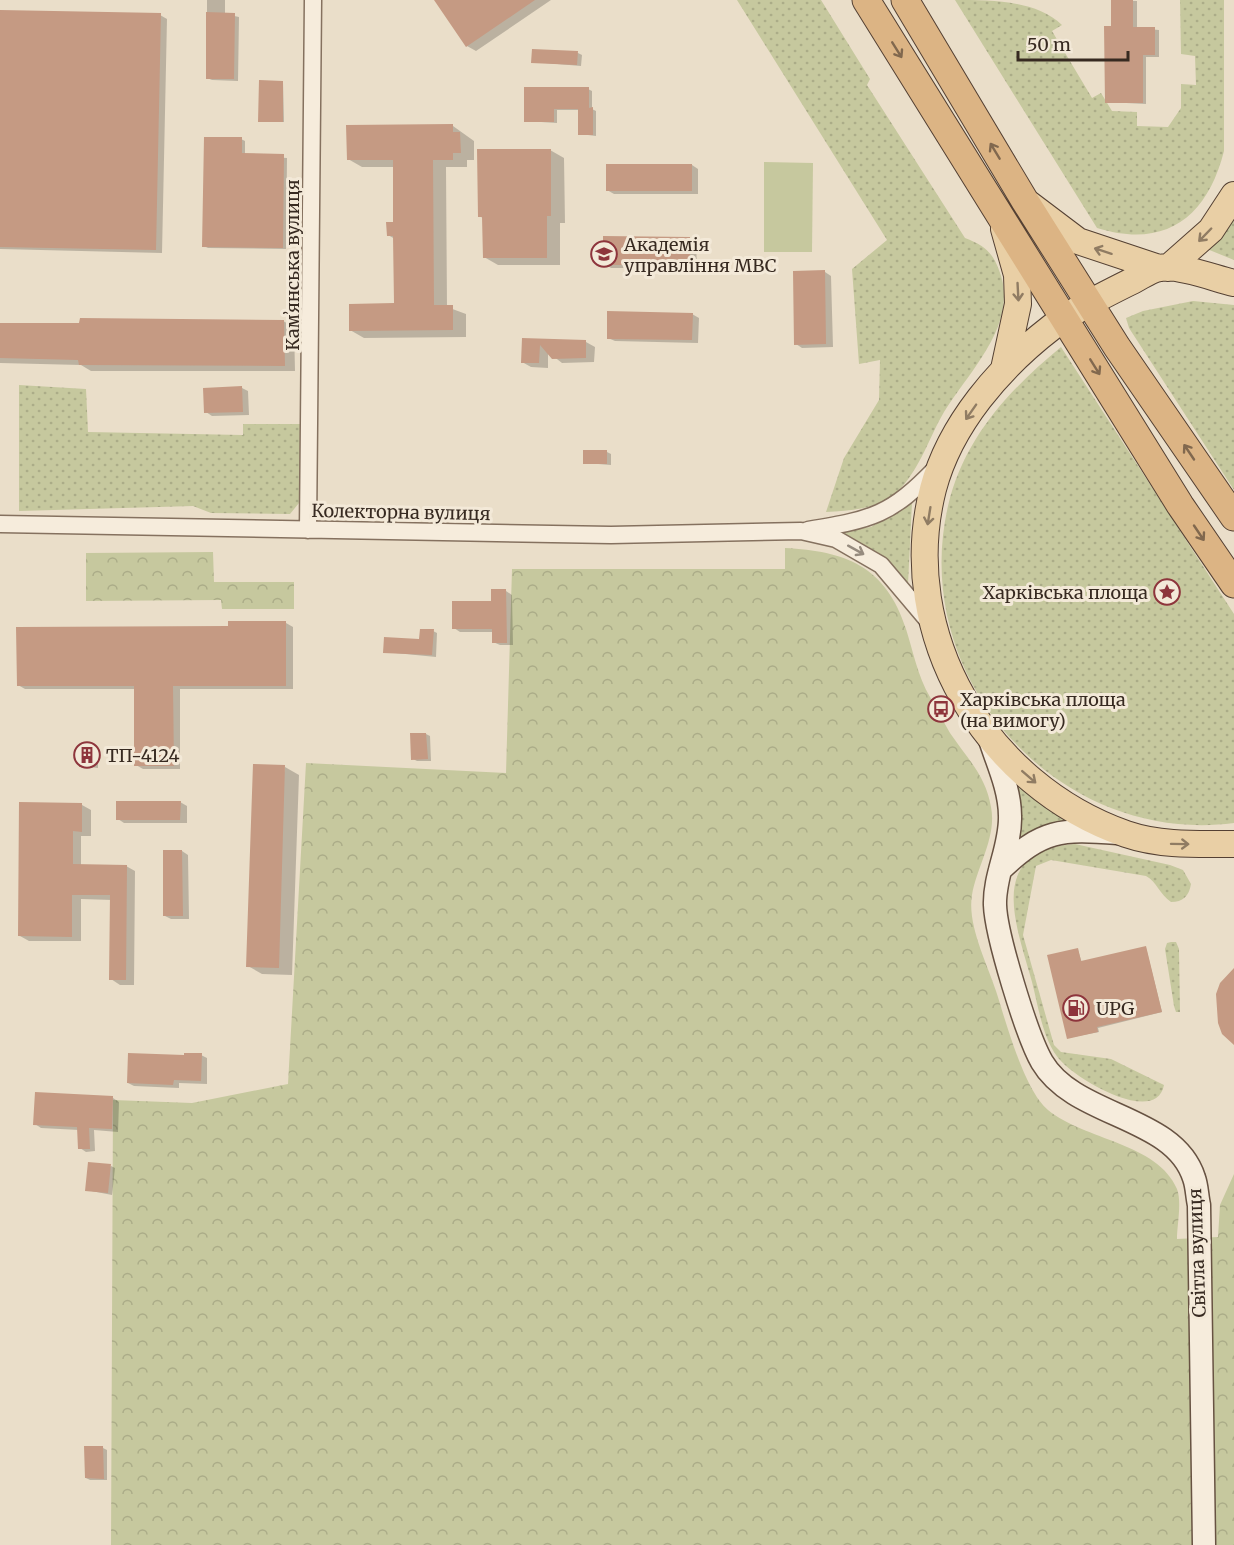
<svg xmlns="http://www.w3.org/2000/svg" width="1234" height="1545" font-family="Merriweather,serif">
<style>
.green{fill:url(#green-dots)}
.forest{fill:url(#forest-crowns)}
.pitch{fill:#c6c89e}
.shadow{fill:#0003}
.building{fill:#c59a83}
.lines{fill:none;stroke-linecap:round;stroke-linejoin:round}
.minor-casing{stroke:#85715f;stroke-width:19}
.secondary-casing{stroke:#675242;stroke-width:25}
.primary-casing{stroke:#544033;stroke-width:28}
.trunk-casing{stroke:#544033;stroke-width:29}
.minor{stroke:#f6ecdc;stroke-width:16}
.secondary{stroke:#f6ecdc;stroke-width:22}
.primary{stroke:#e9cfa5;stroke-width:26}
.trunk{stroke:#dcb484;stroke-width:27}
.oneway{stroke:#81684e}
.oneway2{stroke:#907c63}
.oneway3{stroke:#968b7e}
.labels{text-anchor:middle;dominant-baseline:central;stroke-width:6;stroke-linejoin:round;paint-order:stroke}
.poi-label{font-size:18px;fill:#372a21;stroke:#f3e9d8;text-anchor:start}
.street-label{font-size:18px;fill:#372a21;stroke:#f3e9d8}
</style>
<defs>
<pattern id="green-dots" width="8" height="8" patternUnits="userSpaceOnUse" patternTransform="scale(1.5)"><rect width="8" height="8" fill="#c6c89e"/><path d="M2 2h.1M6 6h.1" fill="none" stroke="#abac88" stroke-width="1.8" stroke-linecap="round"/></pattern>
<pattern id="forest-crowns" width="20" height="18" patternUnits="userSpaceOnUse" patternTransform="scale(1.5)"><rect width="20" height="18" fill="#c6c89e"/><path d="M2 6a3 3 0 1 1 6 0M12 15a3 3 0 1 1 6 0" fill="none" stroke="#abac88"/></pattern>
</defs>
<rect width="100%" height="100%" fill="#eadec9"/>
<!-- green -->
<path class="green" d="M737 0H821L870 79 867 85 965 238C983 245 992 251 999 270 1020 323 970 370 944 412 928 439 918 476 892 496 874 509 848 511 826 512L844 458 879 400 880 360 859 364 852 269 887 240Z
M955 0C991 0 1036 0 1062 25L1052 31 1092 98 1101 93 1112 111 1137 112V126L1168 127 1181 108V84L1196 85 1195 56 1181 54 1180 0H1224V151C1207 218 1165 249 1097 228Z
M1234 220V260L1207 249Z
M1193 301 1234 305V490L1129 328 1126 318 1143 311Z
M1061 347 1234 614V823C1059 846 908 679 948 506 964 438 1009 390 1061 347Z
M19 385 86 389 88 432 243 435V424H307L303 498 290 514 211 513 193 506 19 511Z
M912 503 908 584 881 555 835 532 871 527Z
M1010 780 1043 805 1072 822 1014 846Z
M1075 844 1170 865 1183 870 1191 884C1189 896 1183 902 1171 902 1160 895 1157 882 1146 876L1051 860 1036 866 1023 935 1054 1045 1061 1052 1111 1059 1164 1085C1156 1128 1069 1076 1056 1055 1042 1035 1038 1005 1032 982 1016 924 985 851 1075 844Z
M1171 942H1176L1179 949 1180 1012H1176L1174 1006 1165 949 1167 943Z"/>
<!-- forest -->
<path class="forest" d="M785 548C845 551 886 566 906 629 913 651 918 677 930 697 937 709 943 721 950 733 967 758 986 776 991 807 997 837 977 866 972 895 967 925 987 963 996 991 1006 1022 1024 1090 1048 1110 1084 1140 1158 1143 1177 1189 1182 1202 1177 1225 1177 1239L1218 1237 1220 1205 1234 1174V1545H111L113 1100 192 1103 288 1084 306 763 506 773 512 569H785Z
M213 552 214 582H294V609H222L221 600 86 601V553Z"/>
<!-- pitch -->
<path class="pitch" d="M764 162 813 163 812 252H764Z"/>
<!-- shadow -->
<path class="shadow" d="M207 0H225V14L239 17 238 81 212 80 207 78Z
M436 0H551L476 51 467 46Z
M1113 0 1137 1V28L1159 30V57H1146V104L1106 102Z
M0 11 160 15 167 19 162 253 0 249Z
M578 53 582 55 581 66 533 62Z
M283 82 284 122H261L260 121Z
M588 89 592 91V109L596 111V136L580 134V110H557V123L525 121Z
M453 126 474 141V160H467V167H446L447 307 466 314V337L364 338 350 330 396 305 395 239 388 235 395 223 394 167H362L348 159Z
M241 139 245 141V155L287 158 286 249 208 248 204 246Z
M550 150 564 158 565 223H560V265H498L484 257 483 218 479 216Z
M692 165 698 169V194H614L607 190Z
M690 238 696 242 697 268H611L605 264Z
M825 272 831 276 833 347 802 348 796 344Z
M692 314 699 318 698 343 615 341 608 338Z
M283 321 294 327 295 371H91L81 365 0 363V325Z
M523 340 586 342 595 347 594 362 562 363 548 352V368L531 367 522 362Z
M242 388 248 391 249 415 212 416 206 412Z
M607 452 611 454V465L585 463Z
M506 591 512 595 513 645H500L493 642V632H460L454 628Z
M286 623 293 627V689H180V769H143L136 765V689H25L18 685Z
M433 631 437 633 436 657 385 652 421 640Z
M426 734 430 736 431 761H417L413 759Z
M81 746 98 748V768L80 766Z
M285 767 299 775 292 975 262 974 248 966Z
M180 802 187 806V823H124L118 819Z
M21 804 82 805 91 810V836H81V866H126L135 871 134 985H120L111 979 112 900 81 899V941H29L20 936Z
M182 851 188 855 189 919H171L165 916Z
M1146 948 1162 1012 1098 1028 1099 1032 1068 1038 1078 950 1082 963Z
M201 1055 207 1058V1084L179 1083V1088L134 1086 128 1083 186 1057Z
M113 1098 119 1102 118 1132 94 1130 95 1151 86 1152 80 1148 79 1130 41 1128 35 1124Z
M111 1166 115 1168 112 1195 86 1190Z
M103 1448 107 1450V1480H90L86 1478Z"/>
<!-- building -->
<path class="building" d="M434 0H535L466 47Z
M1111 0H1133V27H1155V55H1143V103H1105L1104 26H1111Z
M0 10 161 13 156 250 0 247Z
M206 12 235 13 234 79H206Z
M532 49 578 51 577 65 531 63Z
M259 80 283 81V122H258Z
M524 87H589V108L593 107V135H578V109H554V122H524Z
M453 124V132H460L461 153H453V160H433L434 305H453V330L349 331V304L394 303 393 236H387L386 222H393V160H347L346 125Z
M204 137H242V153L284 154 283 248 202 247Z
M477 149H551V216H547V258H483L482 217H478Z
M606 164H692V191H606Z
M603 236 690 237V265H603Z
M825 270 826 344 794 345 793 271Z
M607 311 693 313 692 340 607 339Z
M80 318 284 320 285 366 79 365 78 360 0 358V323H79Z
M522 338 586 340V358L552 359 540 345 539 363H521Z
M242 386 243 412 204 413 203 388Z
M583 450H607V464H583Z
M491 589H506L507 643H492V629H452V601H491Z
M228 621H286V686H173L174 766H134V686H17L16 627 228 626Z
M420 629H434L432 655 383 653 384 637 419 639Z
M410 733H426L428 759 411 760Z
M79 744H94V767H79Z
M253 764 285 765 279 968 246 967Z
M116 801H181L180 820H116Z
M19 802 82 803V832L73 831V864L127 865 126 980H109L110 895H72V937L18 936Z
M163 850H182L183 916H163Z
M1146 946 1162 1012 1097 1027 1098 1032 1067 1039 1047 955 1078 948 1081 961Z
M1234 968V1045L1222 1034 1218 1023 1216 994 1220 983Z
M128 1053 184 1055V1053H202L201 1081 174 1080 173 1085 127 1083Z
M35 1092 113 1096 112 1129 89 1128 90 1149H78L77 1127 33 1125Z
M88 1162 111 1164 108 1193 85 1191Z
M84 1446H103L104 1479 85 1478Z"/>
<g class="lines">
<!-- minor casing -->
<g class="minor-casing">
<path id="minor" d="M0 524 611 535 801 531 836 539 881 565 930 623
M308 530 313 0
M808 530C873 519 890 516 937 467"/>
</g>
<!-- secondary casing -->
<g class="secondary-casing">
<path id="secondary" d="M989 737C997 762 1010 789 1010 816 1011 846 994 875 995 905 996 935 1027 1036 1042 1062 1075 1118 1174 1115 1194 1178 1197 1186 1197 1196 1199 1205L1204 1545
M1000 870C1043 829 1060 829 1118 833"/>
</g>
<!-- primary casing -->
<g class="primary-casing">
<path id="primary" d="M1029 204 1078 241 1159 268
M1168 268 1211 230 1234 195
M1234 283C1216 279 1178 264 1160 268 1151 269 1142 276 1134 280 1106 294 1077 308 1052 327 1000 367 950 424 933 489 896 635 986 785 1126 834 1161 846 1198 844 1234 844
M1004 369 1018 304 1017 275 1004 229"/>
</g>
<!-- trunk casing -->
<g class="trunk-casing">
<path id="trunk" d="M866 0 1180 505 1234 584
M905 0 1025 201 1117 347 1234 517"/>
</g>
<!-- minor -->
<use href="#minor" class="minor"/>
<!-- secondary -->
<use href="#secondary" class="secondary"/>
<!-- primary -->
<use href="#primary" class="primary"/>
<!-- trunk -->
<use href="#trunk" class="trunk"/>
</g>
<!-- one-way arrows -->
<defs><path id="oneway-shaft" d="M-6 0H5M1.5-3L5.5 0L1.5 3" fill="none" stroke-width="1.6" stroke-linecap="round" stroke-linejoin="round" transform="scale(1.5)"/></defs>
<g class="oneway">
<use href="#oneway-shaft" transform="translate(897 50) rotate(58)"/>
<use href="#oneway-shaft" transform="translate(995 151) rotate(-121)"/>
<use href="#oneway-shaft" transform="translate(1095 367) rotate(58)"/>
<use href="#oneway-shaft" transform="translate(1189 452) rotate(-124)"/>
<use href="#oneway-shaft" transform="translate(1199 533) rotate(56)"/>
</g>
<g class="oneway2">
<use href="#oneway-shaft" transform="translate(1205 235) rotate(134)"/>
<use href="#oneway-shaft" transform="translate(1103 251) rotate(-162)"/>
<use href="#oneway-shaft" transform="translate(1018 292) rotate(87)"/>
<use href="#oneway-shaft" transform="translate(971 412) rotate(125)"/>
<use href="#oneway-shaft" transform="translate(929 516) rotate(99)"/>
<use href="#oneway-shaft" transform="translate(1029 777) rotate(41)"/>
<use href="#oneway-shaft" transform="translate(1180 844) rotate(1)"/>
</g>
<use class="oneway3" href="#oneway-shaft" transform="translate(856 550) rotate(29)"/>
<!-- icons -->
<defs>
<g id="university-ring" transform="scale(1.35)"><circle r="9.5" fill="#f3e9d8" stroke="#8e353c" stroke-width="1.5"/><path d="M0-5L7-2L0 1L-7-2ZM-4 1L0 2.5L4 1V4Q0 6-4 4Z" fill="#8e353c"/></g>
<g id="sight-ring" transform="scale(1.35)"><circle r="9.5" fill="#f3e9d8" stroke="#8e353c" stroke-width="1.5"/><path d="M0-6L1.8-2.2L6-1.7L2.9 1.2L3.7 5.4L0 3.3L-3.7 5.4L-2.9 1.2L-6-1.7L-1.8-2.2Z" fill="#8e353c"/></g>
<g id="bus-ring" transform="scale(1.35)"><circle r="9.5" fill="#f3e9d8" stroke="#8e353c" stroke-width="1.5"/><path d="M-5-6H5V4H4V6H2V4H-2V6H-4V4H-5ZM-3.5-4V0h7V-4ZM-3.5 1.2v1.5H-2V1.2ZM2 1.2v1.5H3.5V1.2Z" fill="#8e353c"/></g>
<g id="building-ring" transform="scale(1.35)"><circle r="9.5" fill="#f3e9d8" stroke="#8e353c" stroke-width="1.5"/><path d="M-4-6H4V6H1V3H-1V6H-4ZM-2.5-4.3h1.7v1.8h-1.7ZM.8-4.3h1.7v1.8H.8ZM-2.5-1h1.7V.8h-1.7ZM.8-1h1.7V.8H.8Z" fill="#8e353c"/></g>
<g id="fuel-ring" transform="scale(1.35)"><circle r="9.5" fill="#f3e9d8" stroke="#8e353c" stroke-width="1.5"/><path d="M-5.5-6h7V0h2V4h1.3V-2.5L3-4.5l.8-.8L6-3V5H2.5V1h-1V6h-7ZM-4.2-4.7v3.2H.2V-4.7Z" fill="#8e353c"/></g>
</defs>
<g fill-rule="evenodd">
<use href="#university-ring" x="604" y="254"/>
<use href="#sight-ring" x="1167" y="592"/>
<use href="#bus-ring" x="941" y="709"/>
<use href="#building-ring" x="87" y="755"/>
<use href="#fuel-ring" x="1076" y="1008"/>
</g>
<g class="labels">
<!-- poi labels -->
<g class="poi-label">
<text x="624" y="244">Академія<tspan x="624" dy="21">управління МВС</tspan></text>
<text x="1148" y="592" text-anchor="end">Харківська площа</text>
<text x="960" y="699">Харківська площа<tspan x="960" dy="21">(на вимогу)</tspan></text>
<text x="106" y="755">ТП-4124</text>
<text x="1096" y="1008">UPG</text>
</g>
<!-- street labels -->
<g class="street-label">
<text transform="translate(292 265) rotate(-90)">Камʼянська вулиця</text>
<text transform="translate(401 512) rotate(1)">Колекторна вулиця</text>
<text transform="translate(1197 1253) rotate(-92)">Світла вулиця</text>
</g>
</g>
<!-- scale -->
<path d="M1018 51v9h110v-9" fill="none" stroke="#372a21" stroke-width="3"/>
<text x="1027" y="51" font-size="18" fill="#372a21" stroke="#f3e9d8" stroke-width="4.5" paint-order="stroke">50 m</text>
</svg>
